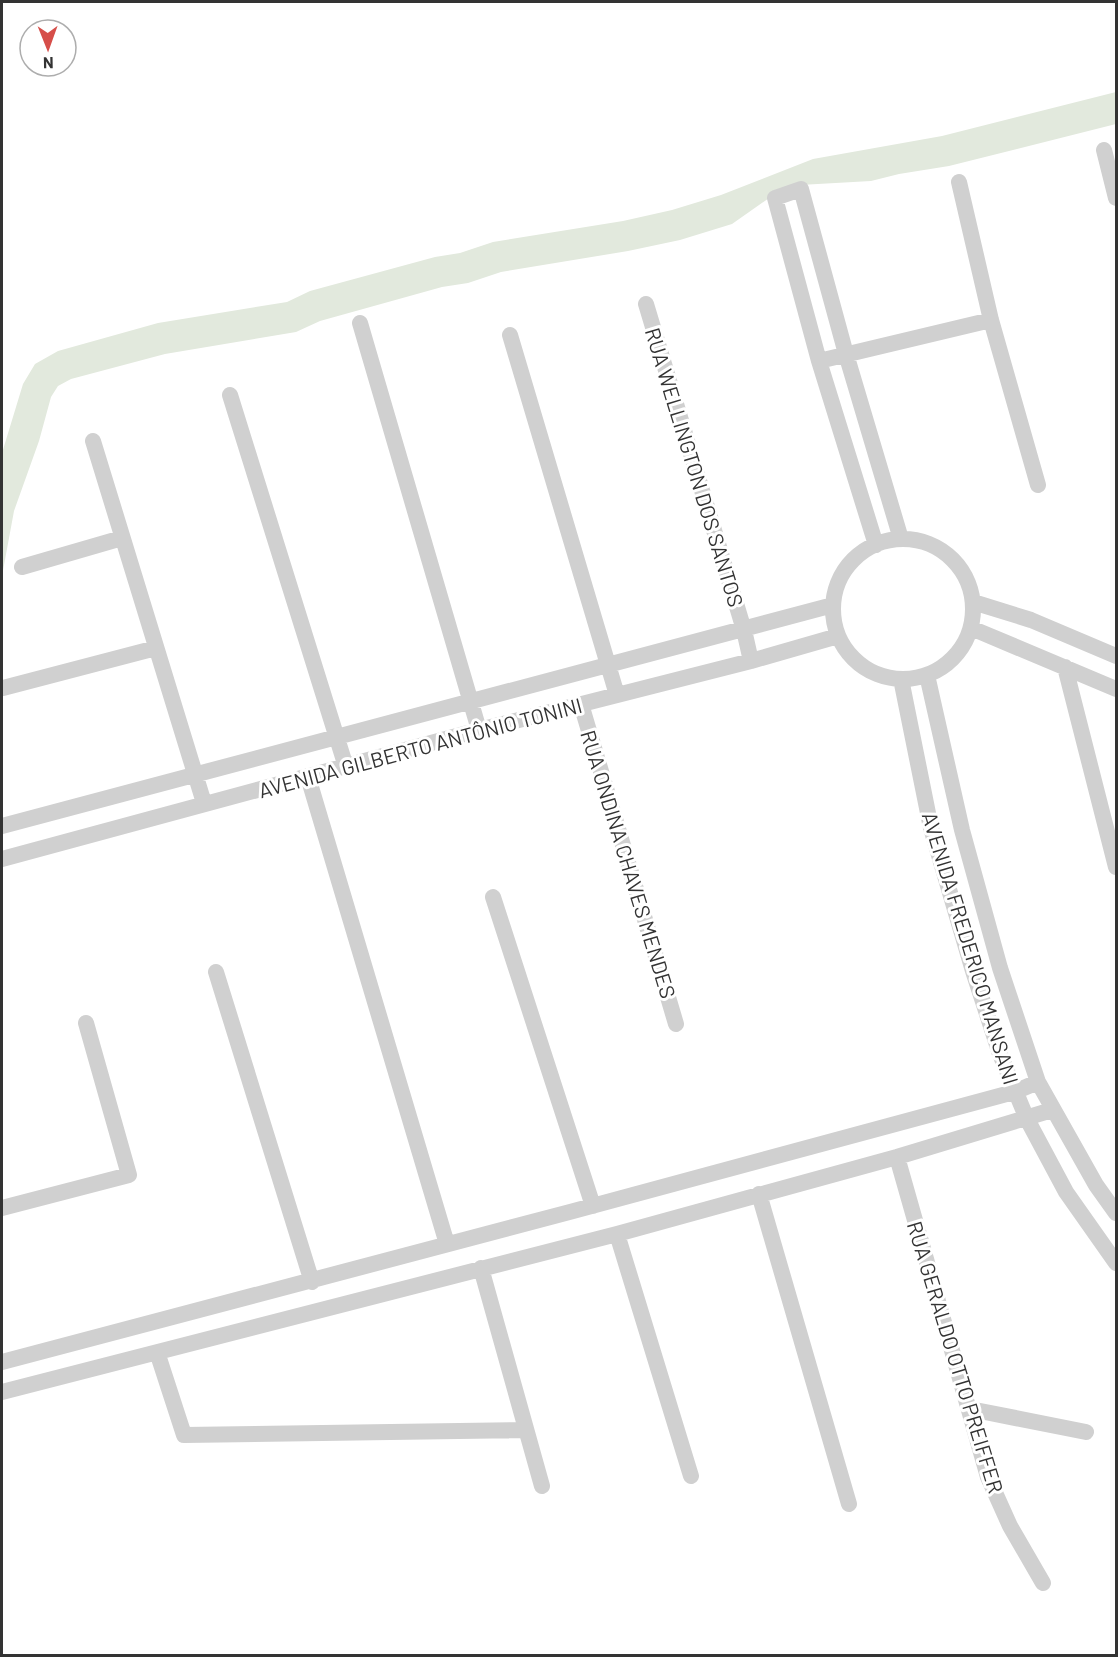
<svg xmlns="http://www.w3.org/2000/svg" width="1118" height="1657" font-family="Barlow,sans-serif">
<style>
.green{fill:#e2e9dd}
.lines{fill:none;stroke-linecap:round;stroke-linejoin:round}
.minor{stroke:#d0d0d0;stroke-width:16}
.labels{text-anchor:middle;dominant-baseline:central;stroke-width:6;stroke-linejoin:round;paint-order:stroke}
.street-label{font-size:21px;fill:#333;stroke:#fff}
</style>
<rect width="100%" height="100%" fill="#fff"/>
<!-- green -->
<path class="green" d="M1116 92V124L949 166 899 174 871 181 800 185 772 196 732 224 680 240 628 251 501 272 468 283 442 287 320 321 296 332 165 354 71 379 58 386 51 397 39 441 14 511 2 576V453L23 384 35 364 58 351 158 323 287 302 310 291 435 257 460 253 493 242 623 221 672 210 721 195 813 159 942 136Z"/>
<g class="lines">
<!-- minor -->
<path class="minor" d="M1104 150 1116 198
M959 182 991 320 1038 485
M646 304 744 630 751 661
M360 323 479 730
M510 335 617 695
M819 361 991 320
M230 395 346 767
M93 441 204 803
M833 609a70 70 0 1 1 140 0a70 70 0 1 1-140 0Z
M876 545 819 361 775 198 801 189 846 354 901 539
M22 567 122 538
M973 602 1031 620 1116 656
M971 628 1116 689
M1065 667 1116 867
M927 675 962 830 1000 968 1038 1082 1096 1185 1116 1213
M901 679 931 828 973 971 1000 1054 1027 1119 1066 1192 1116 1263
M3 688 156 648
M581 704 676 1024
M308 777 447 1244
M2 826 833 605
M2 859 479 730 751 661 838 636
M493 897 593 1206
M216 972 312 1282
M897 1157 988 1477 1010 1526 1043 1583
M759 1194 849 1504
M2 1208 129 1175 86 1023
M617 1234 691 1476
M481 1268 542 1486
M157 1352 184 1435 525 1430
M2 1362C340 1275 677 1183 1014 1092L1038 1082
M2 1392 617 1234 897 1157 1052 1110
M970 1409 1086 1432"/>
</g>
<g class="labels">
<!-- street labels -->
<g class="street-label">
<text transform="translate(695 467) rotate(73)">RUA WELLINGTON DOS SANTOS</text>
<text transform="translate(420 747) rotate(-15)">AVENIDA GILBERTO ANTÔNIO TONINI</text>
<text transform="translate(629 864) rotate(73)">RUA ONDINA CHAVES MENDES</text>
<text transform="translate(971 948) rotate(73)">AVENIDA FREDERICO MANSANI</text>
<text transform="translate(956 1357) rotate(73)">RUA GERALDO OTTO PREIFFER</text>
</g>
</g>
<!-- border -->
<rect width="1118" height="1657" fill="none" stroke="#333333" stroke-width="6"/>
<!-- north arrow -->
<g transform="translate(48 48) rotate(179)"><circle r="28" fill="#ffffff" stroke="#adadad" stroke-width="1.5"/>
<path d="M0-4.5L10 22L0 15L-10 22Z" fill="#d64e49"/>
<text y="-9" font-size="16" font-weight="bold" text-anchor="middle" fill="#333333">N</text>
</g>
</svg>
